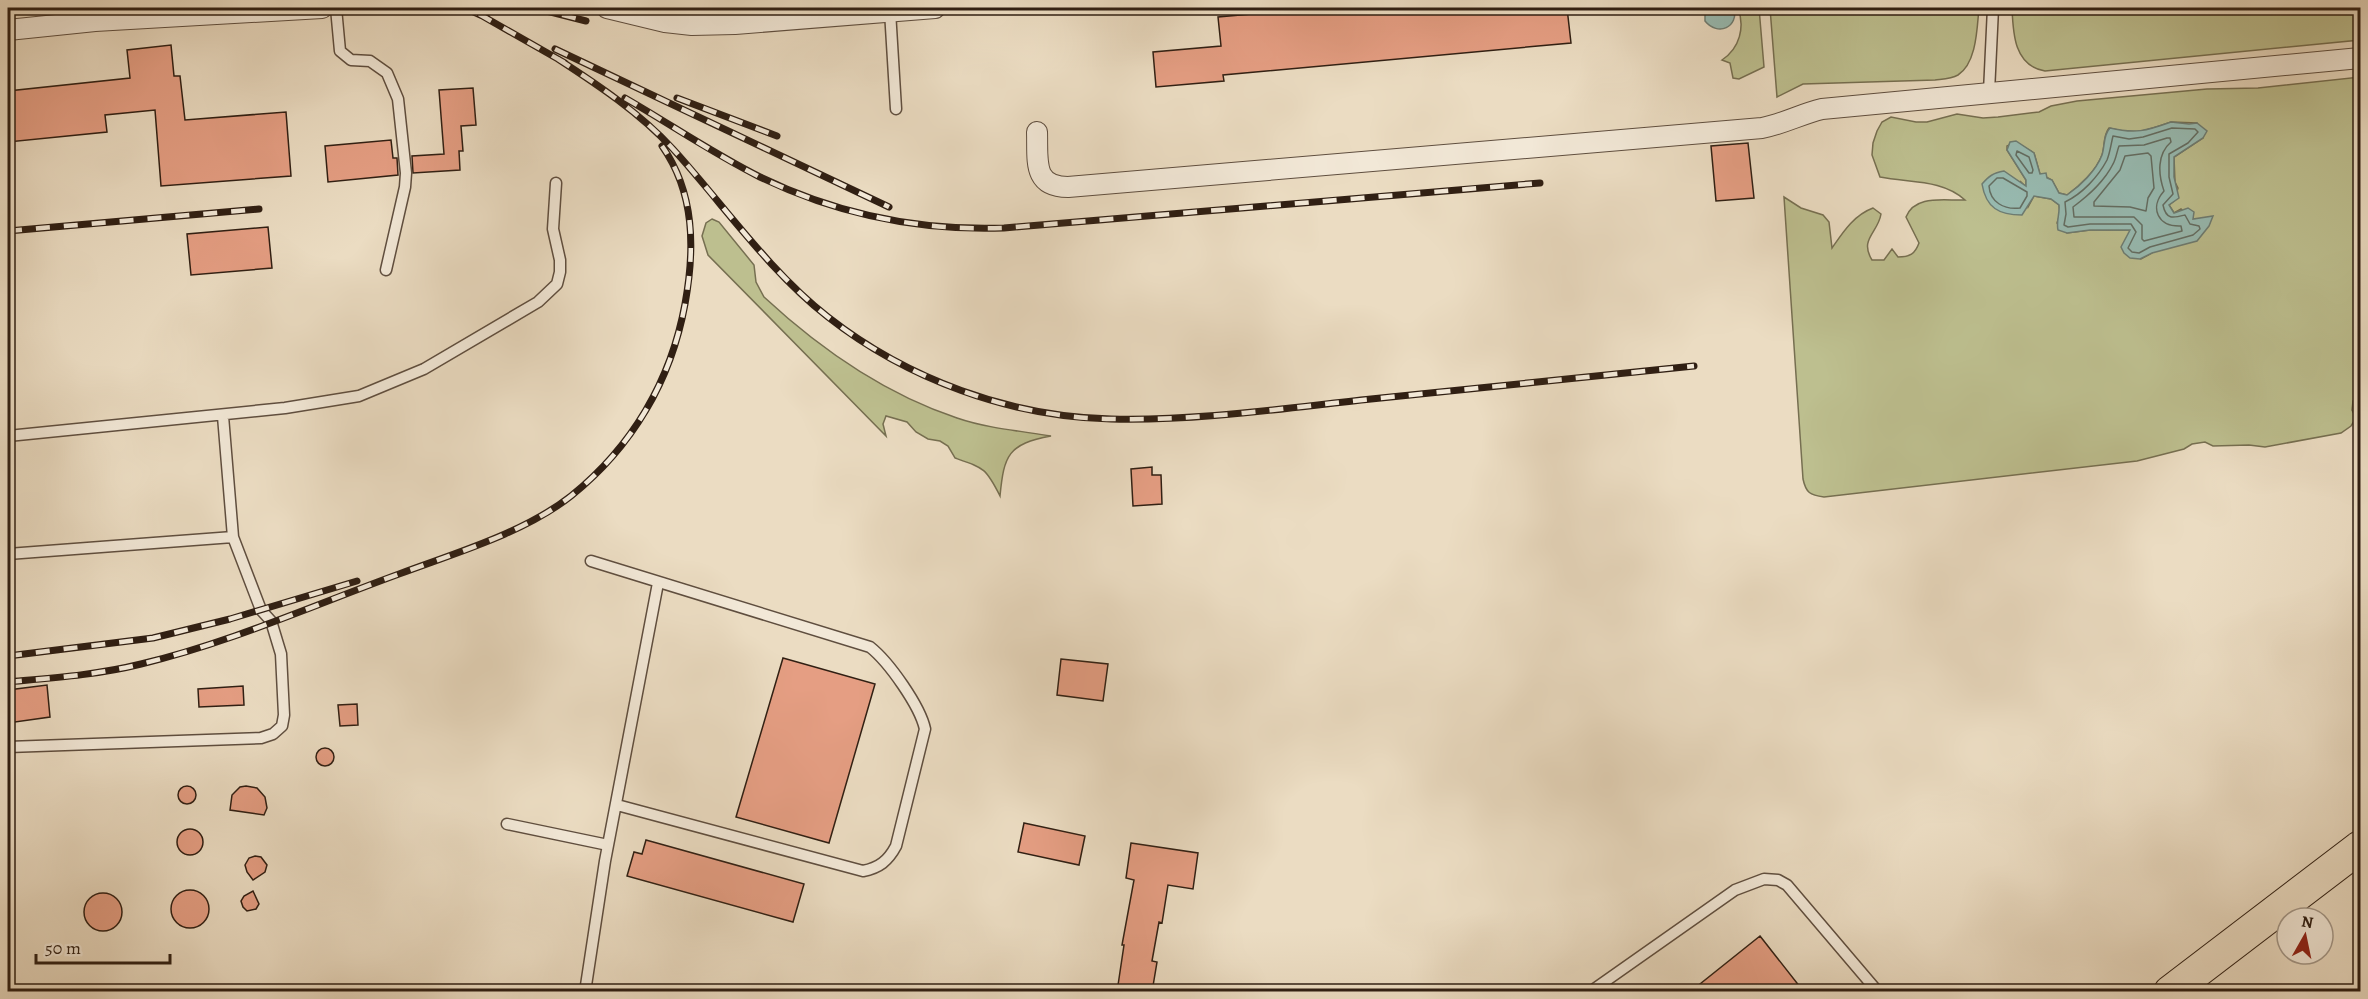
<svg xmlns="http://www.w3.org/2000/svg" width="2368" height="999" font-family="Alegreya,serif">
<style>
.green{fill:#bdbf8f;stroke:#766f51;stroke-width:1.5;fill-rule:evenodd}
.water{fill:#98bcb3;stroke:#6e7d73;stroke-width:1.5}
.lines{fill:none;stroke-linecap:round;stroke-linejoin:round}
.shore{stroke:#646e63;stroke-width:1.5}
.building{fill:#e59e83;stroke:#301f13;stroke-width:1.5}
.lane-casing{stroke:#5f4e3f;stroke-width:13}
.street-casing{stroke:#5f4e3f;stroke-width:22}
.primary-casing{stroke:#301f13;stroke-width:34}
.lane{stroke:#f2e8d7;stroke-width:10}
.street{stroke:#f2e8d7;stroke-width:20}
.primary{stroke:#ebdcc2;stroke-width:32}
.rail-casing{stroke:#301f13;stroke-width:7}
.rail{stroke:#f2e8d7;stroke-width:4.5;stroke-dasharray:14;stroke-linecap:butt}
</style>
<rect width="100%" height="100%" fill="#ebdcc2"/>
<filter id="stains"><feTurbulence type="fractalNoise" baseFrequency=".00333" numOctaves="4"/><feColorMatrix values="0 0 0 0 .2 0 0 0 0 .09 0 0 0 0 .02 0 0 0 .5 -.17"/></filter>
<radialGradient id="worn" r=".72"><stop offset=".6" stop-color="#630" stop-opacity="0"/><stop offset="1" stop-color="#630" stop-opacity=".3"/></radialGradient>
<!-- green -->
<path class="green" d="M1738 8H1759L1764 67 1739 79 1733 78 1730 63 1722 60C1740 48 1745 27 1738 8Z
M1770 8H1979C1977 27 1977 63 1958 75 1951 79 1943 79 1935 80L1803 84 1777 97Z
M2012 8H2360V40L2045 71C2014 66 2013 33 2012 8Z
M2360 77V395L2353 401 2352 410 2356 418 2351 426 2341 433 2265 447 2249 445 2213 446 2205 442 2192 444 2184 449 2137 461 1824 497C1810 495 1806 493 1803 479L1784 197 1801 208 1823 215 1829 222 1832 248C1843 232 1854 215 1873 208L1881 214C1878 233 1859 239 1872 260H1884L1892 249 1898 257C1910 257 1915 254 1919 243L1906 217C1915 194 1945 201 1965 200 1942 179 1909 183 1880 177L1872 155 1873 143 1877 131 1882 122 1891 117 1916 122H1927L1957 114 1983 118 1998 117 2039 112 2051 106 2077 101 2207 89 2258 88ZM2171 122 2197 123 2203 138 2174 157 2175 182 2178 188 2174 201 2169 205 2174 213 2181 209 2192 220 2152 253 2141 259 2131 230H2090L2067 233 2057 223 2060 214 2059 205 2051 199 2034 196 2028 207 2020 181 2026 187V180L2007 150V146L2016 142 2034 153 2040 174 2052 180 2059 193 2067 195C2080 186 2096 171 2102 155 2105 147 2103 135 2109 128 2137 135 2145 131 2171 122Z
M712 219 719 222 754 265 756 282 764 297C819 348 885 394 957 418 986 428 1020 431 1051 436 1008 444 1004 455 1000 496 986 468 984 468 955 458L948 446 940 441 928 439 916 432 907 422 886 416 883 424 886 436 708 255 702 236 706 223Z"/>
<!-- water -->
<path class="water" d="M1705 8H1734C1739 27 1718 37 1705 21Z
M2171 122 2189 124 2197 123 2207 131 2203 138 2174 157V177L2179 198 2169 205 2174 213 2188 208 2194 212 2193 219 2213 216 2209 226 2197 241 2152 253 2140 259 2130 258 2124 253 2121 247 2130 230H2090L2067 233 2058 230C2056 221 2060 214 2059 205L2051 199 2034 196 2022 215C1999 215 1986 208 1982 184 1989 176 1993 173 2004 171L2026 186V180L2007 150 2010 142 2016 141 2034 153 2040 174 2046 173 2047 178 2052 180 2059 193 2067 195C2080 186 2096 171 2102 155 2105 146 2103 135 2110 128 2135 134 2146 131 2171 122Z"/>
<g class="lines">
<!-- shore -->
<path class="shore" d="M2172 128 2195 129 2198 132 2188 143 2169 154V177L2173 194 2163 205C2166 220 2173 218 2185 215L2190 224 2199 226 2200 229 2193 235 2150 247 2139 253 2132 252 2128 248 2136 232 2131 224H2090L2068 227 2064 225 2066 214 2065 202C2082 194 2098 177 2107 160 2110 153 2111 144 2113 136L2129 139 2143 137Z
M2167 138H2170L2171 142C2157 154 2158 174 2164 191 2149 208 2158 227 2181 226L2182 231 2144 241 2142 239V225L2134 217H2074L2073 207C2089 195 2104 182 2113 164 2116 159 2117 151 2119 146L2144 145Z
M2017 151 2029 157 2033 170 2032 173H2029L2016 155Z
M2148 153 2151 156 2154 188 2148 198 2146 211 2130 207 2094 206V202L2120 170 2125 156Z
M1997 178H2003L2027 192V196L2020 208C2004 210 1990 202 1989 186Z"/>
</g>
<!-- building -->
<path class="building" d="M1318 8H1567L1571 43 1223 75 1224 81 1156 87 1153 52 1221 46 1218 17Z
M171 45 174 76H180L185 120 286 112 291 176 161 186 155 110 105 115 107 132 8 142V91L130 78 127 50Z
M473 88 476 125 461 126 463 151H459L460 170 413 173 412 156 444 154 439 90Z
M391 140 393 158H397L398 175 328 182 325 146Z
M1748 143 1754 198 1716 201 1711 146Z
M268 227 272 268 191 275 187 234Z
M1152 467V475H1161L1162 504 1133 506 1131 469Z
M783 658 875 684 829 843 736 817Z
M1061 659 1108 664 1103 701 1057 695Z
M47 685 50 717 8 723V690Z
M243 686 244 705 199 707 198 689Z
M357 704 358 725 340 726 338 705Z
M316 757a9 9 0 1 1 18 0a9 9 0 1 1-18 0Z
M246 786 257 788 265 797 267 808 264 815 230 810 232 795 240 787Z
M178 795a9 9 0 1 1 18 0a9 9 0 1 1-18 0Z
M1024 823 1085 836 1079 865 1018 852Z
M177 842a13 13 0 1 1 26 0a13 13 0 1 1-26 0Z
M646 840 804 884 793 922 627 876 634 852 642 854Z
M1131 843 1198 853 1193 889 1168 885 1162 923 1159 922 1152 961 1157 962 1152 992H1117L1124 945H1122L1134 880 1126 878Z
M255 856 261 857 267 865 265 872 253 880 247 872 245 865 249 858Z
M171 909a19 19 0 1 1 38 0a19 19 0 1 1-38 0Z
M253 891 259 904 256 909 247 911 243 907 241 901 244 896Z
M84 912a19 19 0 1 1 38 0a19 19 0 1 1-38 0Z
M1760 936 1804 992H1690Z"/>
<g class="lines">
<!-- lane casing -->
<g class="lane-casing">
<path id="lane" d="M336 8 340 51 351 60 370 61 387 73 398 99 406 173 405 187 386 270
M890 11 896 109
M1989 92 1993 8
M8 436 285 408 359 396 424 369 538 302 557 284 560 272V260L553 229 556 183
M8 554 233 537 223 416
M591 561 870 647C889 662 920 706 925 729L896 846C888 861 879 868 863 871L617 805
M8 747 261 738 273 734 282 726 284 715 281 654 271 621 261 610 233 537
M507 824 608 845
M585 992 605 861 658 583
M1590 992 1735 890 1764 879 1778 880 1787 885 1878 992"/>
</g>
<!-- street casing -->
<g class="street-casing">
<path id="street" d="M607 8 665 22 692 25 735 24 935 8
M8 30 95 21 322 8
M1037 132C1038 160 1032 187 1068 187L1762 128C1783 124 1801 114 1822 109L2360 58"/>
</g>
<!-- primary casing -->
<g class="primary-casing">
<path id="primary" d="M2170 992 2360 847"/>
</g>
<!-- lane -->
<use href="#lane" class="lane"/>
<!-- street -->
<use href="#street" class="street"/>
<!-- primary -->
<use href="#primary" class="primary"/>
<!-- rail casing -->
<g class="rail-casing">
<path id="rail" d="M465 8 487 18
M535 8 586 21
M479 14 565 63
M555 49 889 207
M558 59C598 85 640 113 673 149 724 205 768 270 828 317 907 379 1010 417 1111 419 1198 421 1285 408 1371 399 1479 388 1586 377 1694 366
M625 98C670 124 714 154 760 177 836 214 919 231 1004 228L1540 183
M677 98 777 136
M8 231 259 209
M8 656 153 638 230 619 357 581
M8 682C52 678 97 675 141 664 229 643 314 605 399 574 455 553 524 533 571 496 632 447 671 381 685 304 695 249 695 193 662 146"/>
</g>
<!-- rail -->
<use href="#rail" class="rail"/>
</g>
<!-- margin -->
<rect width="2368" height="999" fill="none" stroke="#ebdcc2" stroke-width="30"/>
<rect x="9" y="9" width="2350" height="981" fill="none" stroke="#301f13" stroke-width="3"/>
<rect x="15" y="15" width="2338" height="969" fill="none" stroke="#301f13" stroke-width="1.5"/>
<!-- north arrow -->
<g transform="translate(2305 936) rotate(9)"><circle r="28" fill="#f2e8d7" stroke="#a49889" stroke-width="1.5"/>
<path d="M0-4.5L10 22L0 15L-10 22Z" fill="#8f2418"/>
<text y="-9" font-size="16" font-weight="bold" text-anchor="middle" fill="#301f13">N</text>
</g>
<!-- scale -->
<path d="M36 954v9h134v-9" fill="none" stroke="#301f13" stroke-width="3"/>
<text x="45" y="954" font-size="18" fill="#301f13" stroke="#f2e8d7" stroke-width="4.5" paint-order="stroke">50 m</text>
<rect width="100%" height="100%" filter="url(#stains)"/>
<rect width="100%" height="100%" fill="url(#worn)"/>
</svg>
